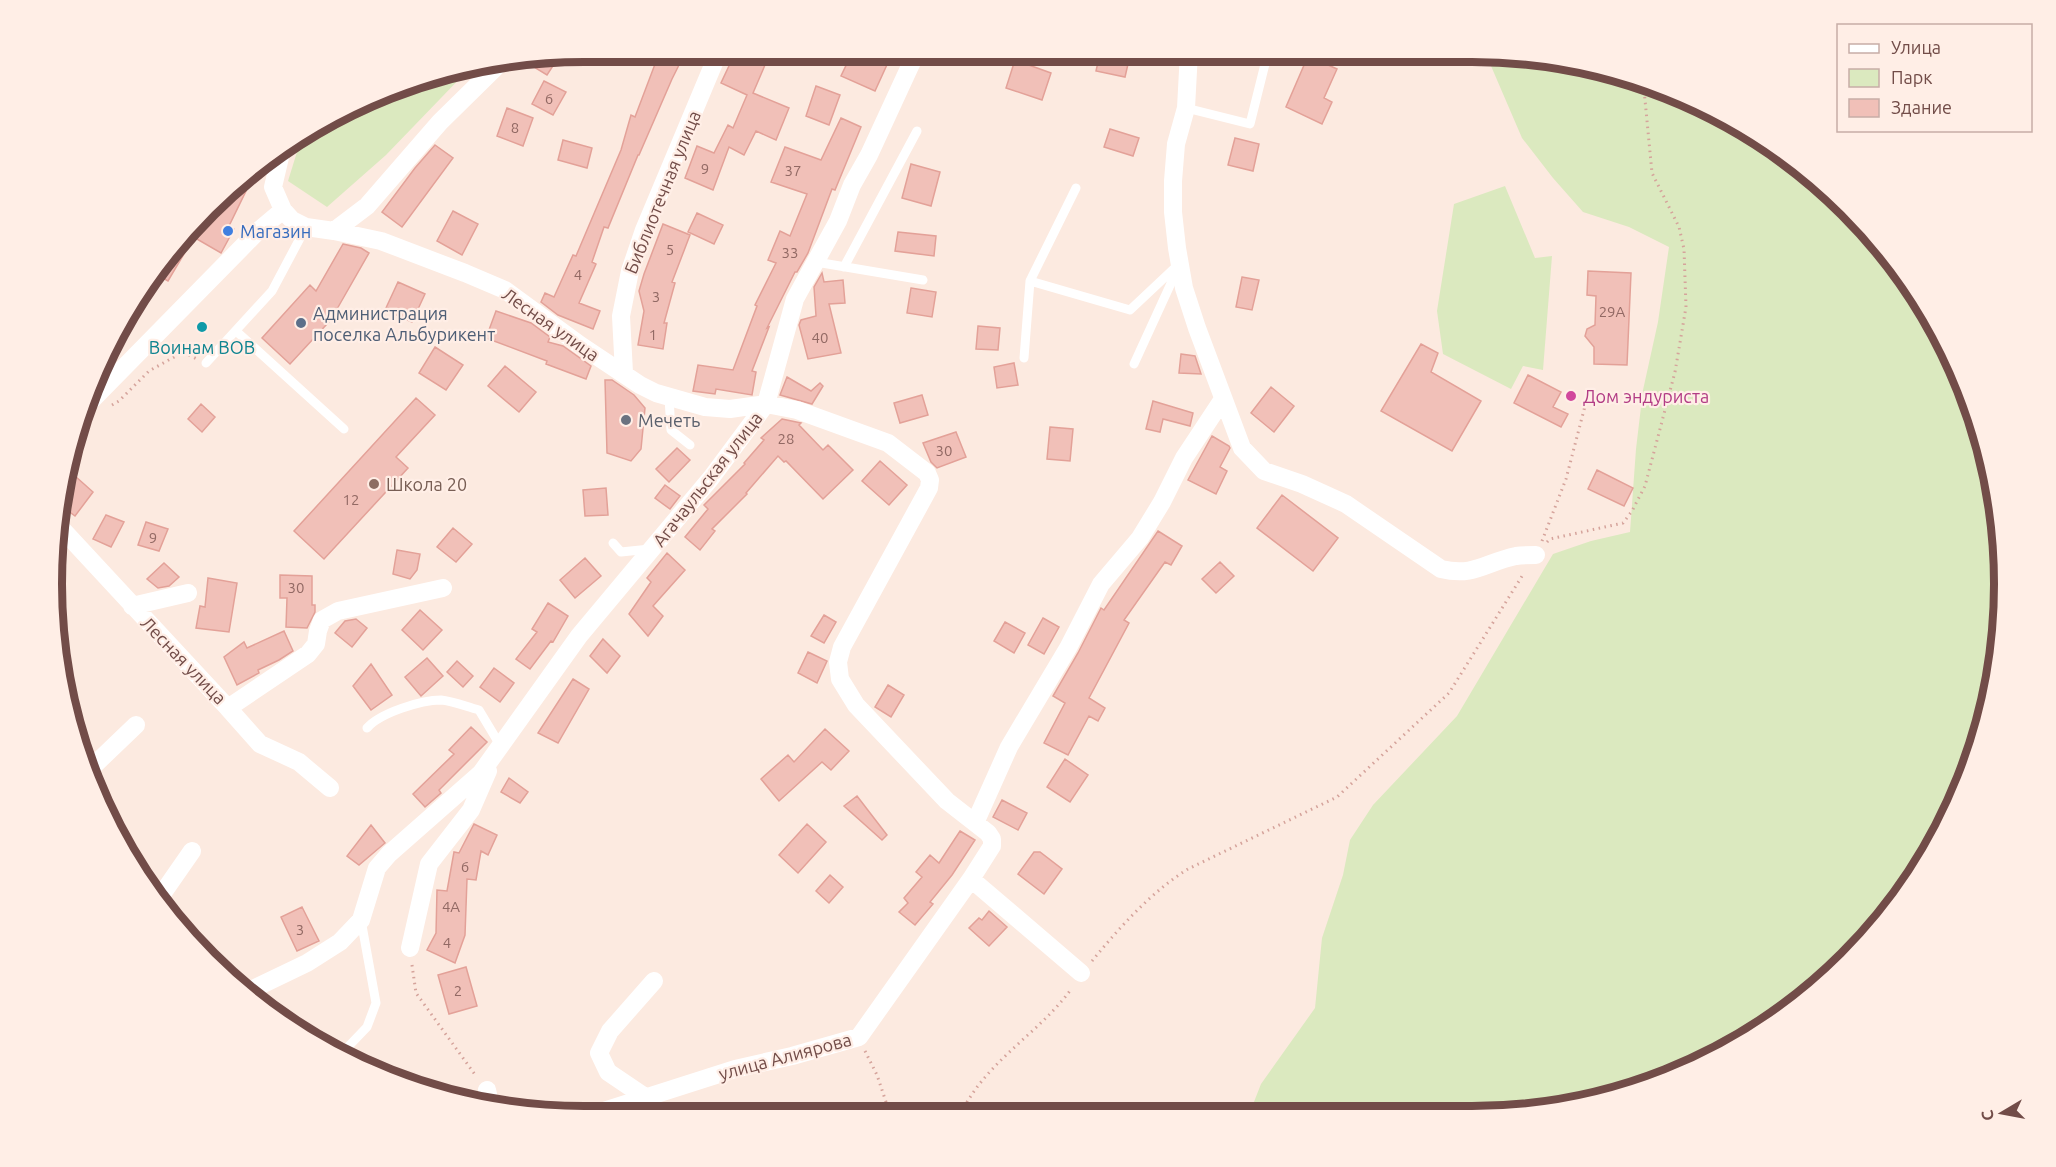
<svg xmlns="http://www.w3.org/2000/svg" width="2056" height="1167" font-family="Ubuntu,sans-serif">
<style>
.green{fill:#dbe9bf}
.building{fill:#f1c0b8;stroke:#e3a198;stroke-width:1.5}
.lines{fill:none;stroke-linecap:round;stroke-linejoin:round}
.path{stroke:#d5a39b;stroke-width:3;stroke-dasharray:1.5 4.5;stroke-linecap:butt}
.lane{stroke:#fff;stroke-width:9}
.street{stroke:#fff;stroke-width:18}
.shop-dot{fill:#3f7fe0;stroke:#ffeee6;stroke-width:2}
.service-dot{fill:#5c6f8a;stroke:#ffeee6;stroke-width:2}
.culture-dot{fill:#0f9aa8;stroke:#ffeee6;stroke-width:2}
.hotel-dot{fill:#d1479c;stroke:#ffeee6;stroke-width:2}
.worship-dot{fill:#6b7280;stroke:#ffeee6;stroke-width:2}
.education-dot{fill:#8d6e63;stroke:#ffeee6;stroke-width:2}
.labels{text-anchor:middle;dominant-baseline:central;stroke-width:4.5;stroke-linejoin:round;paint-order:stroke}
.number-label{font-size:15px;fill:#926964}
.street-label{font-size:18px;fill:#724c48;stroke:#ffeee6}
.shop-label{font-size:18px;fill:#366cbe;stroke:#ffeee6;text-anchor:start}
.service-label{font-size:18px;fill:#4e5e75;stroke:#ffeee6;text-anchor:start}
.culture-label{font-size:18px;fill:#0d838f;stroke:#ffeee6}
.hotel-label{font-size:18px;fill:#b23c85;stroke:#ffeee6;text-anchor:start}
.worship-label{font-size:18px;fill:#5b616d;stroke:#ffeee6;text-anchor:start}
.education-label{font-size:18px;fill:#785e54;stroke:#ffeee6;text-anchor:start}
.rim{fill:none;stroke:#724c48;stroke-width:8}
</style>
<rect width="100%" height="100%" fill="#fceae0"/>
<!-- green -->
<path class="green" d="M1485 52H1507L1643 79 1739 123 1824 183 1895 260 1950 348 1987 446 2004 549 2000 653 1977 755 1933 850 1849 960 1768 1026 1644 1088 1542 1111 1250 1112 1261 1084 1315 1008 1322 938 1343 875 1350 840 1373 805 1457 716 1553 554 1591 541 1630 532 1636 449 1643 390 1658 322 1669 247 1629 227 1583 212 1553 178 1522 138Z
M468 70 386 155 327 207 288 181 301 139 413 79Z
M1505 186 1535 258 1552 256 1543 370 1523 366 1511 389 1443 354 1437 311 1454 204Z"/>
<!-- building -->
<path class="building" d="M660 51H686L672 79 639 155H638L608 228 604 227 592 262 596 264 579 303 600 311 593 329 558 315 541 302 545 293 554 297 573 255 576 256 621 150 631 115 635 117Z
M736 51H758L754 60 765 65 753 93 789 108 776 140 756 131 744 155 729 147 713 190 685 178 697 146 714 153 728 125 733 128 747 95 721 83Z
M853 51H876L890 58 875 91 841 76Z
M560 55 547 75 524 61Z
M1308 56 1337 69 1324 98 1332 102 1322 124 1286 107Z
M1099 58 1128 64 1125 77 1096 71Z
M1015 60 1051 73 1042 100 1006 88Z
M544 81 566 92 553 115 532 104Z
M816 86 840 95 829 125 806 116Z
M507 108 533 118 523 146 497 136Z
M841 118 861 127 835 190 832 189 808 253 797 272H795L767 328 769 327 752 371 756 372 752 395 716 389 715 394 693 391 698 365 733 370 757 306 755 305 776 263 768 260 780 231 790 236 807 194 771 182 785 147 821 160Z
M1110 129 1139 138 1133 156 1104 147Z
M1235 138 1259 144 1253 171 1228 165Z
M563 140 592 148 587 168 558 160Z
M435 145 453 158 402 227 382 212 415 168Z
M911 164 940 172 931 206 902 198Z
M236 186 246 191 229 226 234 229 221 253 190 235Z
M453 211 478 224 462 255 437 241Z
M697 213 723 225 714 244 688 232Z
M663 224 690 235 672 282 675 283 664 323H667L663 349 638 345 644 311 639 291 644 274Z
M898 232 936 236 934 256 895 251Z
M187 239 191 242 168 281 154 273Z
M343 244 361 248 369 253 337 309 339 311 290 364 262 338 310 285 316 291Z
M1588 271 1631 273 1627 365 1594 364V347L1585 336 1587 329 1595 325 1596 296 1587 295Z
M822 273 824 282 843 280 845 303 829 304 841 353 808 359 799 325 801 320 816 316 814 287Z
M1242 277 1259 280 1252 310 1236 307Z
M398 282 425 294 412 322 385 310Z
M911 288 936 292 932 317 907 313Z
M496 311 531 323 550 337 548 342 563 346 591 366 586 379 546 364 547 361 486 338Z
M978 326 1000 328 998 350 976 349Z
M1421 344 1438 353 1431 372 1481 401 1452 451 1381 411Z
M435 347 463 365 446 390 419 373Z
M1181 354 1195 356 1201 374 1179 373Z
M1014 363 1018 385 997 388 994 367Z
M505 366 536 392 519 412 488 386Z
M1528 375 1561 392 1553 407 1568 414 1561 427 1514 403Z
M787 377 811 391 820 383 823 386 812 404 780 395Z
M605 380H612L634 395 645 408 641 449 631 461 607 453Z
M1271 387 1294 406 1274 432 1251 413Z
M922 395 928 415 900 423 894 403Z
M416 398 435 415 396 457 408 468 324 559 294 531Z
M1153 401 1193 413 1190 426 1163 419 1160 432 1146 429Z
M201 404 215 417 202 432 188 419Z
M782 419 801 423 799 425 823 450 828 445 853 470 823 499 786 461 784 462 778 456 746 493 747 494 712 529 715 531 700 550 685 537 708 509 704 505 745 464 744 463 764 440 761 438Z
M1050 427 1073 429 1070 461 1047 459Z
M956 432 966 457 937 468 931 462 923 443Z
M1212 436 1229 446 1230 448 1220 467 1227 471 1216 494 1188 480Z
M677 448 690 460 669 482 656 469Z
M880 461 907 485 889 505 862 481Z
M1597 470 1633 488 1624 506 1588 489Z
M75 476 93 492 75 516 63 507 65 491Z
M665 485 680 496 670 509 655 498Z
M606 488 608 515 585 516 583 490Z
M1282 495 1338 538 1313 571 1257 528Z
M106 515 124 522 111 547 93 539Z
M146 522 168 529 159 551 138 545Z
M453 528 472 544 456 562 437 547Z
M1158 531 1182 546 1171 565 1165 562 1124 620 1129 623 1089 698 1105 708 1098 721 1089 716 1068 755 1044 743 1065 703 1053 696 1078 653 1101 608 1104 610Z
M397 550 420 554 417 570 410 579 393 574Z
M667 553 685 570 653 606 663 616 648 636 629 614 651 582 647 578Z
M585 558 601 576 575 598 560 580Z
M1220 562 1234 576 1216 593 1202 579Z
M164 563 179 577 169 586 158 588 147 579Z
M280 575 312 576V605H315V612L307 628 286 627 287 598H280Z
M208 578 237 583 229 632 196 628 200 606 205 607Z
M548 603 568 616 553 642 551 641 530 669 516 659 537 632 532 629Z
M420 610 442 630 423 650 402 630Z
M824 615 836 622 824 643 811 636Z
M1043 618 1059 627 1044 654 1028 645Z
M356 619 367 628 352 647 335 633 345 621Z
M1005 622 1025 633 1014 653 994 641Z
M284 631 293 651 279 660 258 670 259 673 237 685 224 657 244 642 247 648Z
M603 639 620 656 607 673 590 656Z
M808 652 827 661 817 683 798 673Z
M427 658 443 676 421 696 405 677Z
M457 661 473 676 463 687 447 672Z
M371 664 392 695 371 710 353 686Z
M494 668 514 683 500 702 480 687Z
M573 679 589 689 558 743 538 733Z
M888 685 904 695 891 717 875 707Z
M471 727 487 742 439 790 441 793 425 807 413 794 454 754 449 750Z
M825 729 849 751 831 770 822 762 779 801 761 779 788 755 794 762Z
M1065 759 1088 775 1070 802 1047 787Z
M509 778 528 792 520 803 501 792Z
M857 796 887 835 882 840 844 806Z
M1002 800 1027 813 1018 830 993 817Z
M474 824 497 835 488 855 481 851 476 880 467 879 465 935 455 963 427 950 436 933 437 890 447 891 454 852 459 853Z
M807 824 826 842 798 873 779 855Z
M371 825 385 843 359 865 347 856Z
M960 831 975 840 952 875 930 902 933 904 915 925 899 912 908 903 904 898 922 877 916 872 930 855 939 863Z
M1034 852H1040L1062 869 1044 894 1018 874Z
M830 875 843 887 829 903 816 891Z
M302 907 319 941 297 951 281 917Z
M989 911 1007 927 989 946 969 928 979 918 982 920Z
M466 967 477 1006 449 1014 438 975Z"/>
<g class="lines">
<!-- path -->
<path class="path" d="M112 405 119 401 149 371 183 352 197 359
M1542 541 1566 479 1585 406
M1547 542 1550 539 1623 523 1632 511 1645 486 1675 372 1686 307 1684 249 1679 227 1652 173 1643 79
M1092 961C1120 927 1151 892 1188 869L1337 797 1449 693 1524 573
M412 965 416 993 476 1076
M865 1051 877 1075 890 1114
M961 1113C988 1059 1039 1034 1072 988"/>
<!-- lane -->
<path class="lane" d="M1186 108 1250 124 1268 52
M1076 188 1030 281 1130 310 1180 263
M816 262 923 280
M844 267 917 131
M236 331 344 429
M1024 358 1030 281
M206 363 272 291 306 227
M1134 364 1178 268
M669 398 671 430 690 445
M613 543 621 552 650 549
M367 728C380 713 421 700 441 700 453 701 467 707 479 710L500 745
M345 1050 367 1027 376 1003 361 920"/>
<!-- street -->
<path class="street" d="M1189 52 1186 108 1176 144 1173 181V212L1177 248 1184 288 1197 328 1242 448 1264 471 1302 484 1346 504 1441 569C1475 577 1486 562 1516 556 1523 555 1530 555 1536 555
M282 149 273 187 283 210 292 220 306 227 334 231 381 241 465 273 505 290 580 345 640 385 656 393 705 407 730 409 766 404 797 410 888 443 927 473 930 480 929 488 842 647 838 662 840 679 856 705 947 801 988 833 992 839V846L971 879 859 1037 792 1056 735 1069 591 1115
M334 231 367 206 440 122 498 65
M624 373 621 316 630 271 644 230 719 51
M88 404 257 232 283 210
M61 528 228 708 308 654 316 644 318 631 322 620 338 611 443 588
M132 606 188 593
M228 708 260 744 299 762 330 788
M88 771 136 725
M975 823 1009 747 1068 648 1101 584 1140 538 1162 502 1184 458 1223 399
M971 879 1081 973
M160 897 192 851
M410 948 429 864 471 810 488 771
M251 990 307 963 340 942 361 920 377 868 389 854 481 773 579 636 711 478 766 404 795 299 838 221 852 185 869 155 917 51
M487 1090 490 1103
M645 1097 608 1072 599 1053 610 1031 654 981"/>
</g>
<!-- markers -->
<circle class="shop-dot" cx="228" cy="231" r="6"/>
<circle class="service-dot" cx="301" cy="323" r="6"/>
<circle class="culture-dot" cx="202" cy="327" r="6"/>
<circle class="hotel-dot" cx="1571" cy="396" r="6"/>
<circle class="worship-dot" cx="626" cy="420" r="6"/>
<circle class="education-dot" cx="374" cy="484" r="6"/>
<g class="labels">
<!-- number labels -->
<g class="number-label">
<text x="549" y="98">6</text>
<text x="515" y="127">8</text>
<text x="705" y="168">9</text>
<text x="793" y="170">37</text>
<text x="670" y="249">5</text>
<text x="790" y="252">33</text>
<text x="578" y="274">4</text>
<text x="656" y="296">3</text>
<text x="1612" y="311">29А</text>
<text x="653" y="334">1</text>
<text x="820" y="337">40</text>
<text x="786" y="438">28</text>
<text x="944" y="450">30</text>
<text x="351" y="499">12</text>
<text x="153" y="537">9</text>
<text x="296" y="587">30</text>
<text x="465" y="866">6</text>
<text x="451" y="906">4А</text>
<text x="300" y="929">3</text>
<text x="447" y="942">4</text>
<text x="458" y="990">2</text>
</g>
<!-- street labels -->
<g class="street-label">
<text transform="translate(662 192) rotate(-68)">Библиотечная улица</text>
<text transform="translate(551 324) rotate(35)">Лесная улица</text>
<text transform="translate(707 479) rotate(-52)">Агачаульская улица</text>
<text transform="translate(184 660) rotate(46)">Лесная улица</text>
<text transform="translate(785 1056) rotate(-15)">улица Алиярова</text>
</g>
<!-- shop labels -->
<g class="shop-label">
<text x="240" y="231">Магазин</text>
</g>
<!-- service labels -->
<g class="service-label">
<text x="313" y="313">Администрация<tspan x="313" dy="21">поселка Альбурикент</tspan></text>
</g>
<!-- culture labels -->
<g class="culture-label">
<text x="202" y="347">Воинам ВОВ</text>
</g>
<!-- hotel labels -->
<g class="hotel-label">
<text x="1583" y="396">Дом эндуриста</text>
</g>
<!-- worship labels -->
<g class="worship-label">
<text x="638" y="420">Мечеть</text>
</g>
<!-- education labels -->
<g class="education-label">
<text x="386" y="484">Школа 20</text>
</g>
</g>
<!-- crop -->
<path d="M0 0H2056V1167H0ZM584 62H1472A522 522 0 0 1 1994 584V584A522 522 0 0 1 1472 1106H584A522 522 0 0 1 62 584V584A522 522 0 0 1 584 62Z" fill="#ffeee6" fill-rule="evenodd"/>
<path class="rim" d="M584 62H1472A522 522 0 0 1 1994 584V584A522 522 0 0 1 1472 1106H584A522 522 0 0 1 62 584V584A522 522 0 0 1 584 62Z"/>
<!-- legend -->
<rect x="1837" y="24" width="195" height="108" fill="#ffeee6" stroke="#c7ada7" stroke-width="1.5"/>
<rect x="1849" y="44" width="30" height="9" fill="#ffffff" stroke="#c7ada7" stroke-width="1.5"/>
<text x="1891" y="54" font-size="18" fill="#724c48">Улица</text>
<rect x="1849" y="69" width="30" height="18" fill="#dbe9bf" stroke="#c7ada7" stroke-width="1.5"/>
<text x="1891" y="84" font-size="18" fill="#724c48">Парк</text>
<rect x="1849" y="99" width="30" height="18" fill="#f1c0b8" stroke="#c7ada7" stroke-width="1.5"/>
<text x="1891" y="114" font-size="18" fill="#724c48">Здание</text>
<!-- north arrow -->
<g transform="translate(2002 1113) rotate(260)" stroke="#ffeee6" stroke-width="4.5" paint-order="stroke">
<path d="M0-4.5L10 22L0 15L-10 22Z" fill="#724c48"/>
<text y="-9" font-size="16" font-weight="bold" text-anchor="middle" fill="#724c48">С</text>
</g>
</svg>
